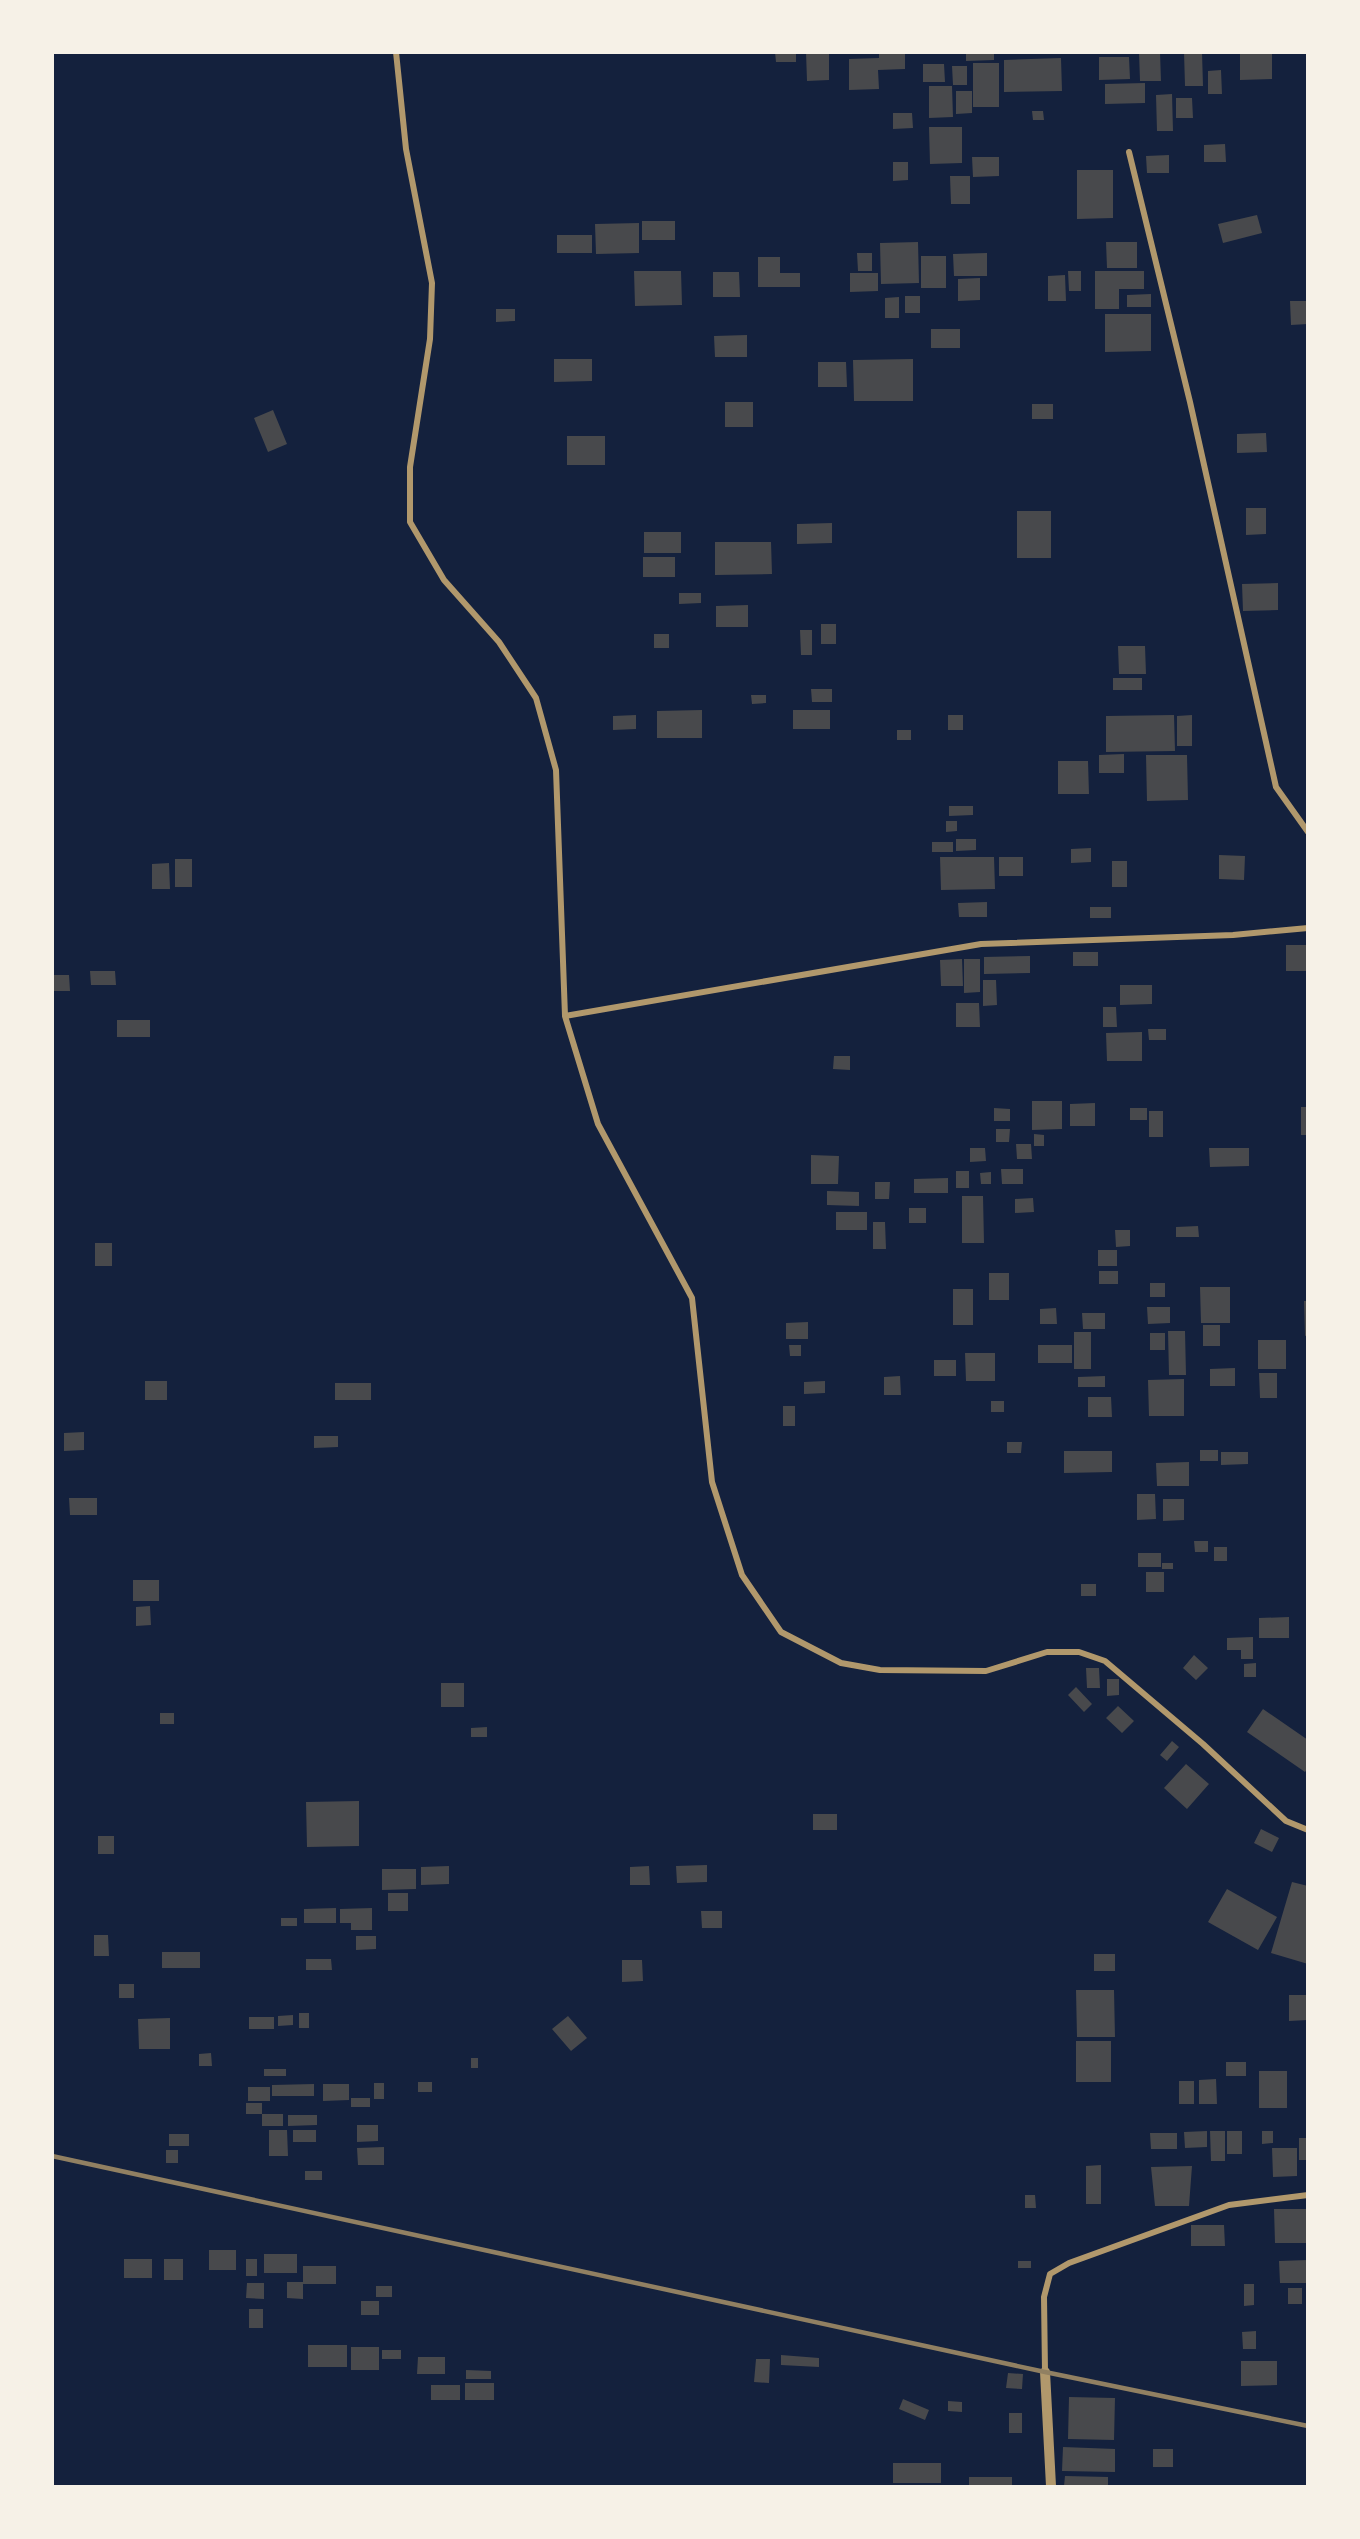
<svg xmlns="http://www.w3.org/2000/svg" width="1360" height="2539" font-family="'PT Sans',sans-serif">
<style>
.building{fill:#48494c}
.lines{fill:none;stroke-linecap:round;stroke-linejoin:round}
.minor{stroke:#b1986c;stroke-width:6}
.tertiary{stroke:#b1986c;stroke-width:10}
.rail{stroke:#918062;stroke-width:4.5}
</style>
<rect width="100%" height="100%" fill="#14213d"/>
<!-- building -->
<path class="building" d="M775 52H796V62H776Z
M806 52H829V80L807 81Z
M879 52H905V69L878 70 879 89 849 90V59L879 58Z
M966 52H994V60L966 61Z
M1139 52H1160L1161 81H1140Z
M1184 52H1202L1203 86H1185Z
M1240 52H1272V79L1240 80Z
M1099 57H1129L1130 79 1099 80Z
M1061 58 1062 91 1004 92V60Z
M973 63H999V107H973Z
M923 64H944L945 82H923Z
M952 66H967V85H953Z
M1221 70 1222 94H1208V71Z
M1145 83V103L1105 104V84Z
M929 86H952L953 117 929 118Z
M956 91H972V113L956 114Z
M1172 94 1173 131H1157L1156 95Z
M1176 98H1192L1193 118H1176Z
M1032 111H1043L1044 120H1033Z
M893 113H912L913 128 893 129Z
M929 127H962V163L930 164Z
M1225 144 1226 162H1204V145Z
M1169 155V173H1147L1146 156Z
M972 157H999V176L973 177Z
M893 162H908V180L893 181Z
M1077 170H1113V218L1077 219Z
M950 176H970V204H951Z
M1257 215 1262 233 1223 243 1218 224Z
M642 221H675V240H642Z
M639 223V253L596 254 595 224Z
M557 235H592V253H557Z
M918 242 919 283 881 284 880 243Z
M1106 242H1137V268H1107Z
M857 253H872V271H858Z
M987 253V276H954L953 254Z
M921 256H946V288H921Z
M758 257H780V273H800V287H758Z
M634 271H681L682 305 635 306Z
M1068 271H1081V291H1069Z
M1095 271H1144V289H1119V309H1095Z
M713 272H739L740 297H713Z
M850 273H878V291L850 292Z
M1065 275 1066 301H1048V276Z
M980 278V300L958 301V279Z
M1151 294V307H1127V295Z
M905 296H920V313H905Z
M899 297V318H885V298Z
M1290 301H1308V324L1291 325Z
M496 309H515V321L496 322Z
M1105 314H1151V351L1105 352Z
M931 329H960V348H931Z
M747 335V357H715L714 336Z
M554 359H592V381L554 382Z
M913 359V401H854L853 360Z
M818 362H846L847 387H818Z
M725 402H753V427H725Z
M1032 404H1053V419H1032Z
M273 410 287 444 268 452 254 418Z
M1266 433 1267 452 1237 453V434Z
M567 436H605V465H567Z
M1246 508H1266V534L1246 535Z
M1017 511H1051V558H1017Z
M832 523V543L797 544V524Z
M644 532H681V553H644Z
M715 542H771L772 574 715 575Z
M643 557H675V577H643Z
M1278 583V610L1243 611 1242 584Z
M679 593H701V603L679 604Z
M748 605V627H716V606Z
M821 624H836V644H821Z
M800 630H812V655H801Z
M654 634H669V648H654Z
M1118 646H1145L1146 674H1119Z
M1113 678H1142V690H1113Z
M811 689H832V702H812Z
M751 695H766V703L752 704Z
M702 710V738H657V711Z
M793 710H830V729H793Z
M636 715V729L613 730V716Z
M948 715H963V730H948Z
M1174 715 1175 751 1106 752V716Z
M1192 715V746H1177V716Z
M897 730H911V740H897Z
M1124 754V773H1099V755Z
M1146 755H1187L1188 800 1147 801Z
M1058 761H1088L1089 794H1058Z
M949 806H973V815L949 816Z
M946 821H957V831L946 832Z
M956 839H976V850L956 851Z
M932 842H953V852H932Z
M1091 848V862L1071 863V849Z
M1219 855 1245 856 1244 880 1219 879Z
M940 857H994L995 889 941 890Z
M999 857H1023V876H999Z
M175 859H192V887H175Z
M1112 861H1127V887H1112Z
M169 863 170 889H152V864Z
M987 902V917H959L958 903Z
M1090 907H1111V918H1090Z
M1286 945H1308V971H1286Z
M1073 952H1098V966H1073Z
M1030 956V973L984 974V957Z
M962 959 963 986H941L940 960Z
M964 959H980V992L964 993Z
M90 971H115L116 985H91Z
M52 975H69L70 991H52Z
M983 980H996L997 1005 983 1006Z
M1120 985H1152V1004L1120 1005Z
M956 1003H979L980 1027H956Z
M1103 1007H1116L1117 1027H1103Z
M117 1020H150V1037H117Z
M1148 1029H1166V1040H1149Z
M1142 1032V1061H1107L1106 1033Z
M834 1056H850V1070L833 1069Z
M1032 1101H1062V1129L1032 1130Z
M1095 1103V1126H1070V1104Z
M1301 1107H1308V1135H1301Z
M994 1108 1010 1109V1121H994Z
M1130 1108H1147V1120H1130Z
M1149 1111H1163V1137H1149Z
M996 1129H1010L1009 1142H996Z
M1034 1134 1044 1135V1146H1034Z
M1016 1144H1031L1032 1159H1017Z
M970 1148H985L986 1161 970 1162Z
M1209 1148H1249V1166L1210 1167Z
M811 1155 839 1156 838 1184H811Z
M1001 1169H1023V1184H1002Z
M956 1171H969V1188H956Z
M991 1172V1184H981L980 1173Z
M948 1178V1193H914V1179Z
M875 1182H890L889 1199H875Z
M827 1191 859 1192V1206L827 1205Z
M962 1196H983L984 1243H962Z
M1033 1198 1034 1212 1015 1213V1199Z
M909 1208H926V1223H909Z
M836 1212H867V1230H836Z
M873 1222H885L886 1249H873Z
M1198 1226 1199 1237H1176V1227Z
M1115 1230H1130V1246L1116 1247Z
M95 1243H112V1266H95Z
M1098 1250H1117V1266H1098Z
M1099 1271H1118V1284H1099Z
M989 1273H1009V1300H989Z
M1150 1283H1165V1297H1150Z
M1200 1287H1230V1323H1201Z
M953 1289H973V1325H953Z
M1304 1301H1308V1335L1305 1336Z
M1147 1307H1170V1323L1148 1324Z
M1056 1308 1057 1324H1040V1309Z
M1082 1313H1105V1329H1083Z
M808 1322V1339H786V1323Z
M1203 1325H1220V1346H1203Z
M1168 1331H1185L1186 1375H1169Z
M1074 1332H1091V1369H1074Z
M1150 1333H1165V1350H1150Z
M1258 1340H1286V1369H1258Z
M789 1345H801V1356H790Z
M1038 1345H1072V1363H1038Z
M965 1353H995V1381H966Z
M934 1360H956V1376H934Z
M1235 1368V1386H1210V1369Z
M1259 1373H1277V1398H1260Z
M900 1376 901 1395H884V1377Z
M1105 1376V1387H1078V1377Z
M1184 1379V1416H1149L1148 1380Z
M145 1381H167V1400H145Z
M825 1381V1393L804 1394V1382Z
M335 1383H371V1400H335Z
M1088 1397H1111L1112 1417H1088Z
M991 1401H1004V1412H991Z
M783 1406H795V1426H783Z
M84 1432V1450L64 1451V1433Z
M314 1436H338V1447L314 1448Z
M1007 1442H1022L1021 1453H1007Z
M1200 1450H1218V1461H1200Z
M1064 1451H1112V1472L1064 1473Z
M1221 1452H1248V1464L1221 1465Z
M1189 1462V1486H1157L1156 1463Z
M1137 1494H1155L1156 1519 1137 1520Z
M69 1498H97V1515H70Z
M1163 1499H1184V1520L1163 1521Z
M1194 1541H1208V1552H1195Z
M1214 1547H1227V1561H1214Z
M1138 1553H1161V1567H1138Z
M1162 1563H1173V1569H1162Z
M1146 1572H1164V1592H1146Z
M133 1580H159V1601H133Z
M1081 1584H1096V1596H1081Z
M150 1606 151 1625 136 1626V1607Z
M1289 1617V1638H1259V1618Z
M1253 1637V1659H1241V1650H1227V1638Z
M1194 1655 1208 1668 1196 1680 1183 1668Z
M1256 1663V1677H1244V1664Z
M1086 1668H1099L1100 1688H1087Z
M1107 1679H1119V1695L1107 1696Z
M441 1683H464V1707H441Z
M1076 1687 1092 1704 1084 1712 1068 1695Z
M1118 1706 1134 1721 1122 1733 1106 1718Z
M1263 1709 1308 1740V1768L1305 1772 1247 1732Z
M160 1713H174V1724H160Z
M487 1727V1737H471V1728Z
M1172 1741 1179 1747 1167 1761 1160 1755Z
M1186 1764 1209 1784 1187 1809 1164 1788Z
M359 1801V1846L307 1847 306 1802Z
M813 1814H837V1830H813Z
M1261 1829 1279 1838 1272 1852 1254 1843Z
M98 1836H114V1854H98Z
M707 1865V1882L677 1883 676 1866Z
M449 1866V1884L421 1885V1867Z
M649 1866 650 1885H630V1867Z
M382 1869H416V1889L382 1890Z
M1292 1882 1308 1886V1964L1271 1953Z
M1227 1889 1277 1917 1258 1950 1208 1922Z
M388 1893H408V1911H388Z
M336 1908V1923H304V1909Z
M372 1908V1930H351V1923H340V1909Z
M701 1911H722V1928H702Z
M281 1918H297V1926H281Z
M94 1935H108L109 1956H94Z
M356 1936H376V1949L356 1950Z
M162 1952H200V1968H162Z
M1094 1954H1115V1971H1094Z
M306 1959H331L332 1970H306Z
M622 1960H642L643 1981 622 1982Z
M119 1984H134V1998H119Z
M1076 1990H1114L1115 2037H1077Z
M1289 1995H1308V2020L1289 2021Z
M299 2013H309V2028H299Z
M293 2015V2025L278 2026V2016Z
M568 2016 587 2038 571 2051 552 2029Z
M249 2017H274V2029H249Z
M170 2018V2049H139L138 2019Z
M1076 2041H1111V2082H1076Z
M211 2053 212 2066H199V2054Z
M471 2058H478V2068H471Z
M1226 2062H1246V2076H1226Z
M264 2069H286V2076H264Z
M1259 2071H1287V2108H1259Z
M1216 2079 1217 2104H1199V2080Z
M1179 2081H1194V2104H1179Z
M418 2082H432V2092H418Z
M374 2083H384V2099H374Z
M314 2084V2096H272V2085Z
M323 2084H349V2100L323 2101Z
M248 2087H270V2101H248Z
M351 2098H370V2107H351Z
M246 2103H262V2114H246Z
M262 2114H283V2126H262Z
M288 2115H317V2125L288 2126Z
M357 2125H378V2141L357 2142Z
M269 2130H287L288 2156H269Z
M293 2130H316V2142H293Z
M1207 2131V2147L1185 2148 1184 2132Z
M1210 2131H1225V2161H1211Z
M1227 2131H1242V2154H1227Z
M1262 2131H1273V2143L1262 2144Z
M1150 2133H1177V2149H1151Z
M169 2134H189V2146H169Z
M1299 2138H1308V2160H1299Z
M384 2147V2165H358L357 2148Z
M1272 2148H1297V2176L1273 2177Z
M166 2150H178V2163H166Z
M1101 2165V2204H1086V2166Z
M1192 2166 1189 2206H1155L1151 2167Z
M305 2171H322V2180H305Z
M1025 2195H1035L1036 2208H1025Z
M1274 2209H1308V2243H1275Z
M1191 2225H1224L1225 2246H1191Z
M209 2250H236V2270H209Z
M264 2254H297V2273H264Z
M124 2259H152V2278H124Z
M164 2259H183V2280H164Z
M246 2259H257V2276H246Z
M1308 2260V2283H1280L1279 2261Z
M1018 2261H1031V2268H1018Z
M303 2266H336V2284H303Z
M287 2282H303V2299L287 2298Z
M247 2283H264V2299L246 2298Z
M1244 2284H1254V2305L1244 2306Z
M376 2286H392V2297H376Z
M1288 2288H1302V2304H1288Z
M361 2301H379V2315H361Z
M249 2309H263V2328H249Z
M1256 2331V2349H1243L1242 2332Z
M308 2345H347V2367H308Z
M351 2347H379V2370H351Z
M382 2350H401V2359H382Z
M781 2355 819 2358V2367L781 2365Z
M418 2357H445V2374H417Z
M756 2359H770L769 2383 754 2382Z
M1241 2361H1277V2385L1241 2386Z
M466 2370 491 2371V2379H466Z
M1008 2373 1023 2374 1022 2389 1006 2388Z
M465 2383H494V2400H465Z
M431 2385H460V2400H431Z
M1069 2397 1115 2398 1114 2440 1068 2439Z
M903 2399 929 2410 925 2420 899 2409Z
M948 2401 962 2402V2412L948 2411Z
M1009 2413H1022V2433H1009Z
M1063 2447 1115 2449V2472L1062 2471Z
M1153 2449H1173V2467H1153Z
M893 2463H941V2483H893Z
M1065 2476 1108 2477V2486H1064Z
M969 2477H1012V2486H969Z"/>
<g class="lines">
<!-- minor -->
<path class="minor" d="M396 52 406 149 432 283 430 339 410 467V522L444 580 499 642 536 698 556 770 565 1016 598 1124 692 1298 712 1482 742 1575 781 1632 841 1663 880 1670 986 1671 1047 1652H1079L1105 1661 1203 1744 1286 1821 1308 1830
M1129 152 1190 402 1276 787 1308 832
M565 1016 981 944 1233 935 1308 928
M1045 2372 1044 2297 1050 2274 1069 2263 1229 2205 1308 2195"/>
<!-- tertiary -->
<path class="tertiary" d="M1045 2372 1051 2486"/>
<!-- rail -->
<path class="rail" d="M52 2156 1045 2372 1308 2426"/>
</g>
<!-- border -->
<rect width="1360" height="2539" fill="none" stroke="#f6f1e7" stroke-width="108"/>
</svg>
